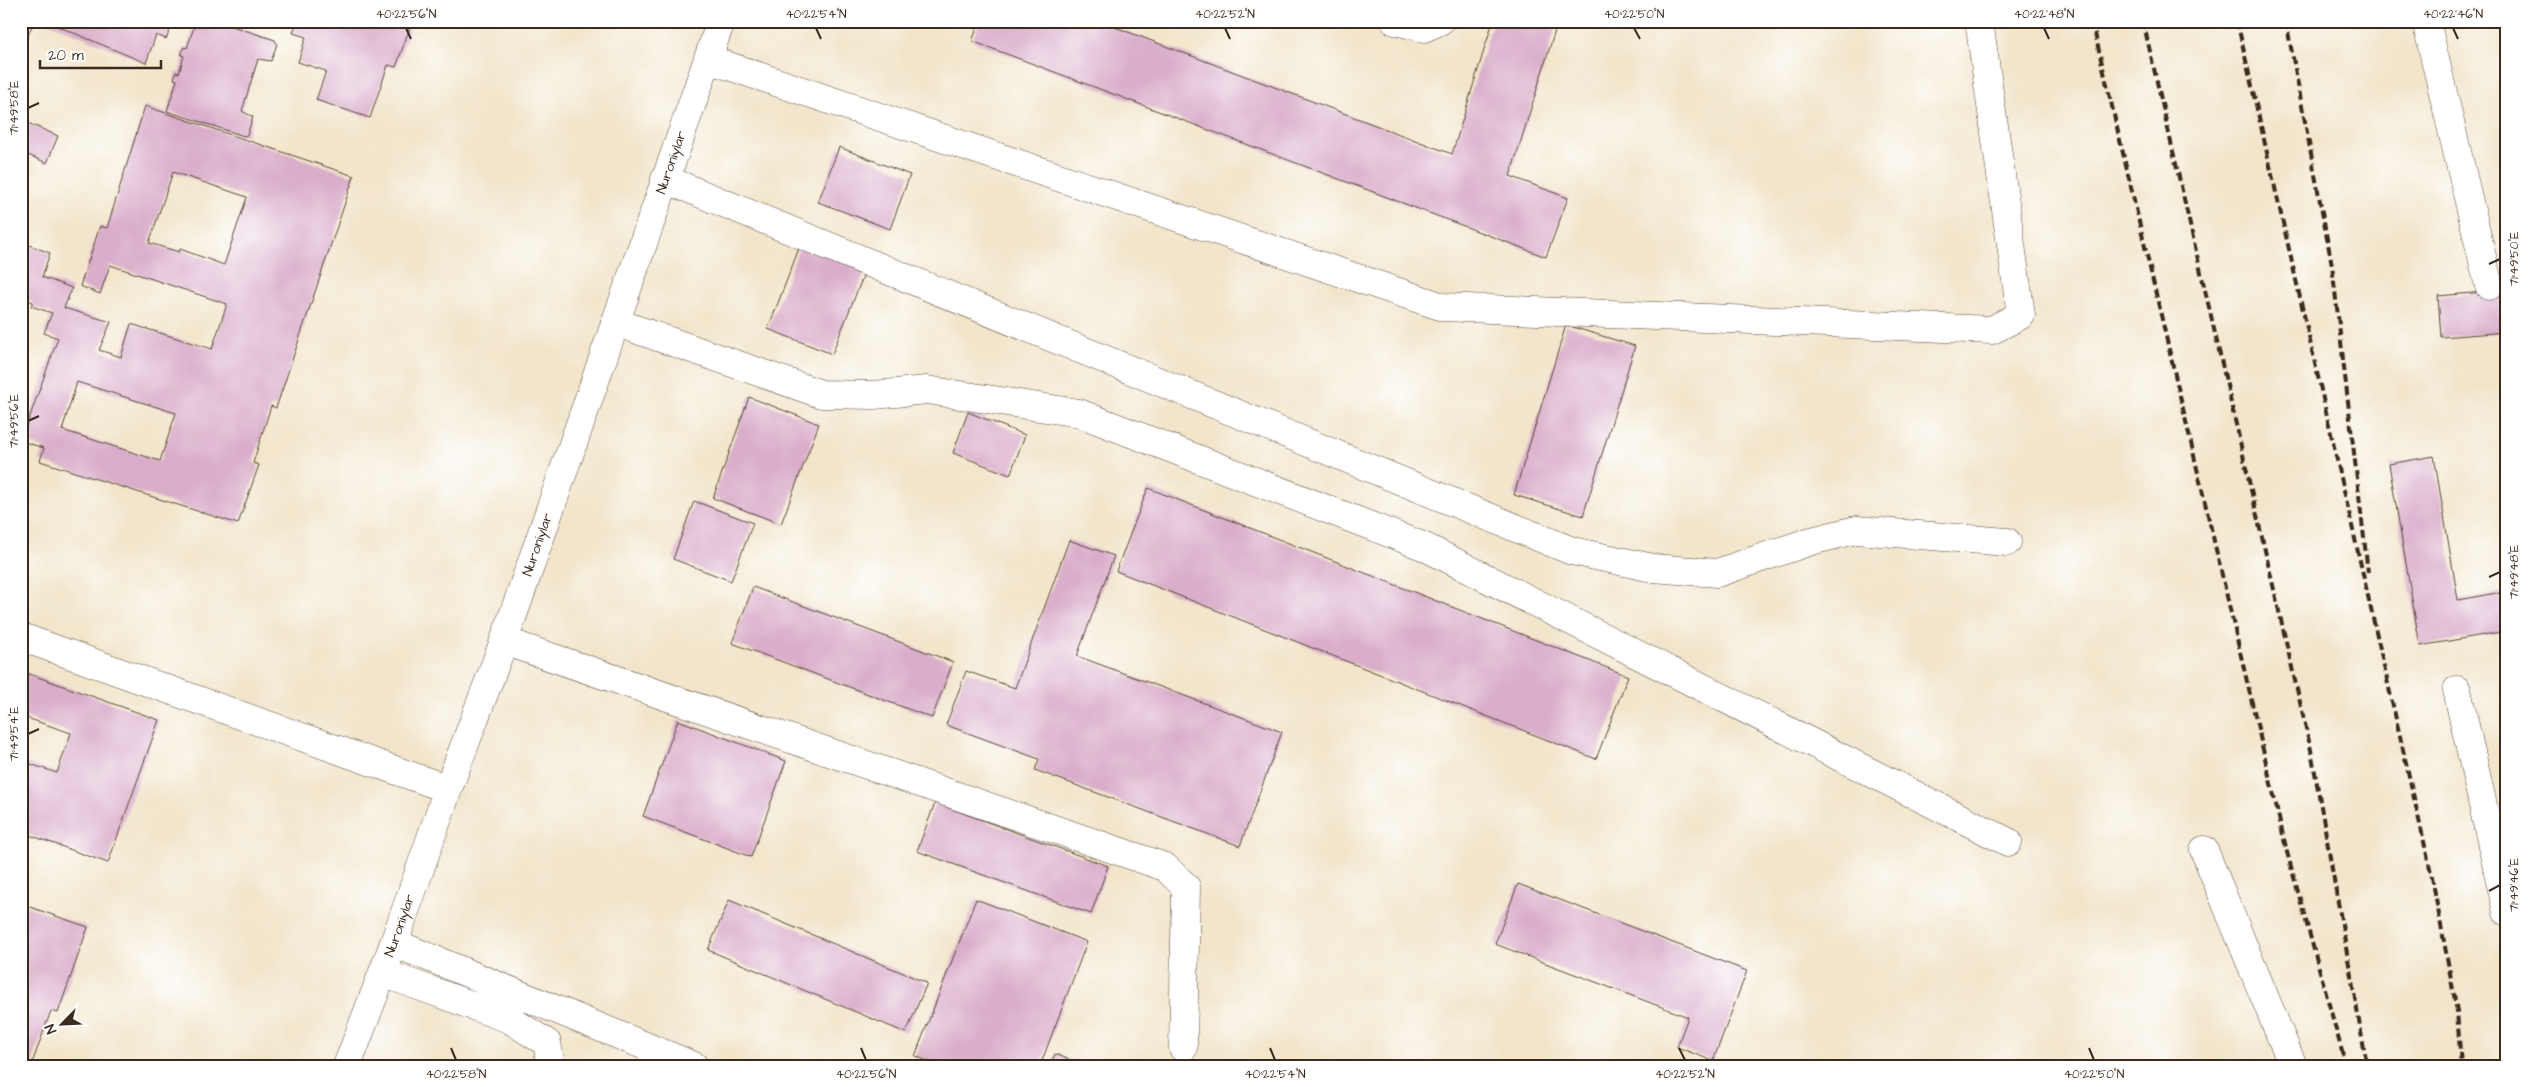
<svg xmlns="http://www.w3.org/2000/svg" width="2528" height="1087" font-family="'Architects Daughter',sans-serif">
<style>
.building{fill:#daaeca;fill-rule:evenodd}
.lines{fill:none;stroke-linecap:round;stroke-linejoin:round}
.minor-casing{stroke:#564638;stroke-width:29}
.major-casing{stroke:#564638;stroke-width:29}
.minor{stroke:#fff;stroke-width:28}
.major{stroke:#fff;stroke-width:28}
.rail{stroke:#3b2a1e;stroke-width:4;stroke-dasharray:8 4;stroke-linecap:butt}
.ticks{fill:none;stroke:#3b2a1e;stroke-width:2}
.labels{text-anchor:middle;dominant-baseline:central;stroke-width:4.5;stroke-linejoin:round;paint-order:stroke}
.street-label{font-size:14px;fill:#3b2a1e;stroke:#fff}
.neatline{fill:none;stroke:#3b2a1e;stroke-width:2}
.ticks-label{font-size:12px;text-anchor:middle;fill:#3b2a1e}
</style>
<rect width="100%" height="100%" fill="#fff"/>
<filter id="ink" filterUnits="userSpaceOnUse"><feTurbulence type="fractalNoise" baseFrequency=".02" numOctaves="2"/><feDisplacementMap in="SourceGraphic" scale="10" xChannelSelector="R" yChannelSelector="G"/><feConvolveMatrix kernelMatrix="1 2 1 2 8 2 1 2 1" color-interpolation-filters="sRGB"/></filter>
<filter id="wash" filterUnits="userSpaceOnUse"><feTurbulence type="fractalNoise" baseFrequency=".0096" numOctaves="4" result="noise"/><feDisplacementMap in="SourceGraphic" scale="20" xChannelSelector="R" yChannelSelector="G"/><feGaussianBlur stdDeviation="1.12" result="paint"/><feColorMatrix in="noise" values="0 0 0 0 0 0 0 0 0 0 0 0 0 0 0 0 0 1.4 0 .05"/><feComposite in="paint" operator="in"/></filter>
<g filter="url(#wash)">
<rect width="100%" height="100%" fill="#f2e5cb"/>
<g id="blocks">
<!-- building -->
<path class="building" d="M21 21H34L21 53Z
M45 21H174L166 39 156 35 146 63Z
M196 21H217L275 40 277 44 271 61 258 59 242 111 253 117 247 135 244 136 167 111 177 80 174 79 176 72 179 73 184 56 181 55 184 47 187 48Z
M297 21H412L396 67 388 65 370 118 316 100 326 71 298 62 306 37 293 33Z
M980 21H1099L1452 154 1493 21H1558L1510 176 1568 198 1546 257 972 41Z
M145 106 354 176 276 408 271 406 253 463 259 465 238 524 40 461 44 448 21 441 58 338 44 333 52 313 31 306 33 302 21 297V242L50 253 42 277 72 288 64 308 111 322 99 350 121 357 131 324 212 349 227 304 110 265 100 294 80 286 100 226 107 228ZM173 172 247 197 224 265 180 249 179 252 149 243ZM77 382 176 413 160 461 62 430Z
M21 120 58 136 47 163 21 152Z
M839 147 910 175 890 229 818 202Z
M803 238 868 264 832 354 768 329Z
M2507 290V332L2441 337 2438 296Z
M1566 325 1635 346 1583 516 1514 495Z
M749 397 819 424 781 524 713 498Z
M968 412 1025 435 1010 475 953 453Z
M2434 456 2458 600 2507 591V631L2420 646 2389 464Z
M1148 488 1628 676 1596 759 1116 571Z
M694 501 753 523 731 581 673 559Z
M1069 540 1114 556 1077 656 1282 732 1240 846 1035 770 1039 759 946 725 966 671 1015 688Z
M753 587 953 662 932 718 732 643Z
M21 671 159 720 108 863 21 832V761L57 773 71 733 21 716Z
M678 720 786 761 751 857 643 816Z
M935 803 1108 866 1091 914 917 851Z
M1518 884 1747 971 1713 1061 1677 1047 1688 1017 1495 944Z
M976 899 1087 942 1040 1066H940L915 1056Z
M729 900 927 983 906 1033 708 950Z
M21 904 88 927 58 1013 51 1011 31 1066H21Z
M1055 1054 1085 1066H1050Z"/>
</g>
</g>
<g filter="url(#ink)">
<use href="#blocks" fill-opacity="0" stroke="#564638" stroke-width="1"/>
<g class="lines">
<!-- minor casing -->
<g class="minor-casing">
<path id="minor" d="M1395 21 1424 28 1440 21
M2426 21 2489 286
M708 59 1443 307 1992 330 2021 315 1979 21
M665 179 1572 551 1653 568 1717 573 1811 541 1856 530 2007 542
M615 322 821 394 874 395 927 390 1079 413 1425 547 2008 842
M21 637 448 789
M504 641 1165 867 1186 887 1183 1048
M2457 690 2507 912
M2204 850 2293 1066
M394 943 694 1066
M383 973 509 1019 547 1043 551 1066"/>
</g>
<!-- major casing -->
<g class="major-casing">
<g id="major">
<path id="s1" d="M347 1066 394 943 448 789 504 641 721 21"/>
</g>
</g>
<!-- minor -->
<use href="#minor" class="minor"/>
<!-- major -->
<use href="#major" class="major"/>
<!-- rail -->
<path class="rail" d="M2092 21 2287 852 2346 1066
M2143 21 2311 750 2367 1066
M2237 21 2432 877 2457 1011 2461 1066
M2286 21 2332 265 2368 572"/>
</g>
</g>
<!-- ticks -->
<path class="ticks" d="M406 28 411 39M816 28 821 39M1225 28 1230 39M1634 28 1640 39M2044 28 2049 39M2453 28 2458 39M28 108 39 103M2489 264 2500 259M28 421 39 416M2489 577 2500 572M28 734 39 729M2489 891 2500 885M451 1048 456 1060M861 1048 866 1060M1270 1048 1275 1060M1679 1048 1685 1060M2089 1048 2094 1060"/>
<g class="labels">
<!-- street labels -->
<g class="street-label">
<text stroke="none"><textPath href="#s1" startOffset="960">Nuroniylar</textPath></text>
<text stroke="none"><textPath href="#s1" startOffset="555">Nuroniylar</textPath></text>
<text stroke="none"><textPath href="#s1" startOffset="150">Nuroniylar</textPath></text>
</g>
</g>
<!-- margin -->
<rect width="2528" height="1087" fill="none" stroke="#fff" stroke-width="55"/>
<!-- north arrow -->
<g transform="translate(62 1024) rotate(246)" stroke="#ffffff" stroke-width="4" paint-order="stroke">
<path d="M0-4L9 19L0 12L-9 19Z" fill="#3b2a1e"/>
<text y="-8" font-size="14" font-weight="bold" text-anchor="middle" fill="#3b2a1e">N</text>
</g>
<!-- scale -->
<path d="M40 60v8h121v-8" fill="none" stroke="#3b2a1e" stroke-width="2.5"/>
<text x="48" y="60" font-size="15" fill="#3b2a1e" stroke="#ffffff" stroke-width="4" paint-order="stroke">20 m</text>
<rect x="28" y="28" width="2472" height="1032" class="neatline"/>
<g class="ticks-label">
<text x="406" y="18">40°22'56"N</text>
<text x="816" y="18">40°22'54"N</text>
<text x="1225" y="18">40°22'52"N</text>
<text x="1634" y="18">40°22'50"N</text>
<text x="2044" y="18">40°22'48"N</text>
<text x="2453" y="18">40°22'46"N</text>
<text transform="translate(14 108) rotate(-90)" y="4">71°49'58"E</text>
<text transform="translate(2514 259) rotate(-90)" y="4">71°49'50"E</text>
<text transform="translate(14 421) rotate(-90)" y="4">71°49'56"E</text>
<text transform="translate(2514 572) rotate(-90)" y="4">71°49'48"E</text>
<text transform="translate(14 734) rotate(-90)" y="4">71°49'54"E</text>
<text transform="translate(2514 885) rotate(-90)" y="4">71°49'46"E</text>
<text x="456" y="1078">40°22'58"N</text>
<text x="866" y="1078">40°22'56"N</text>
<text x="1275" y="1078">40°22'54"N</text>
<text x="1685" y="1078">40°22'52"N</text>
<text x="2094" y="1078">40°22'50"N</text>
</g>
</svg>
